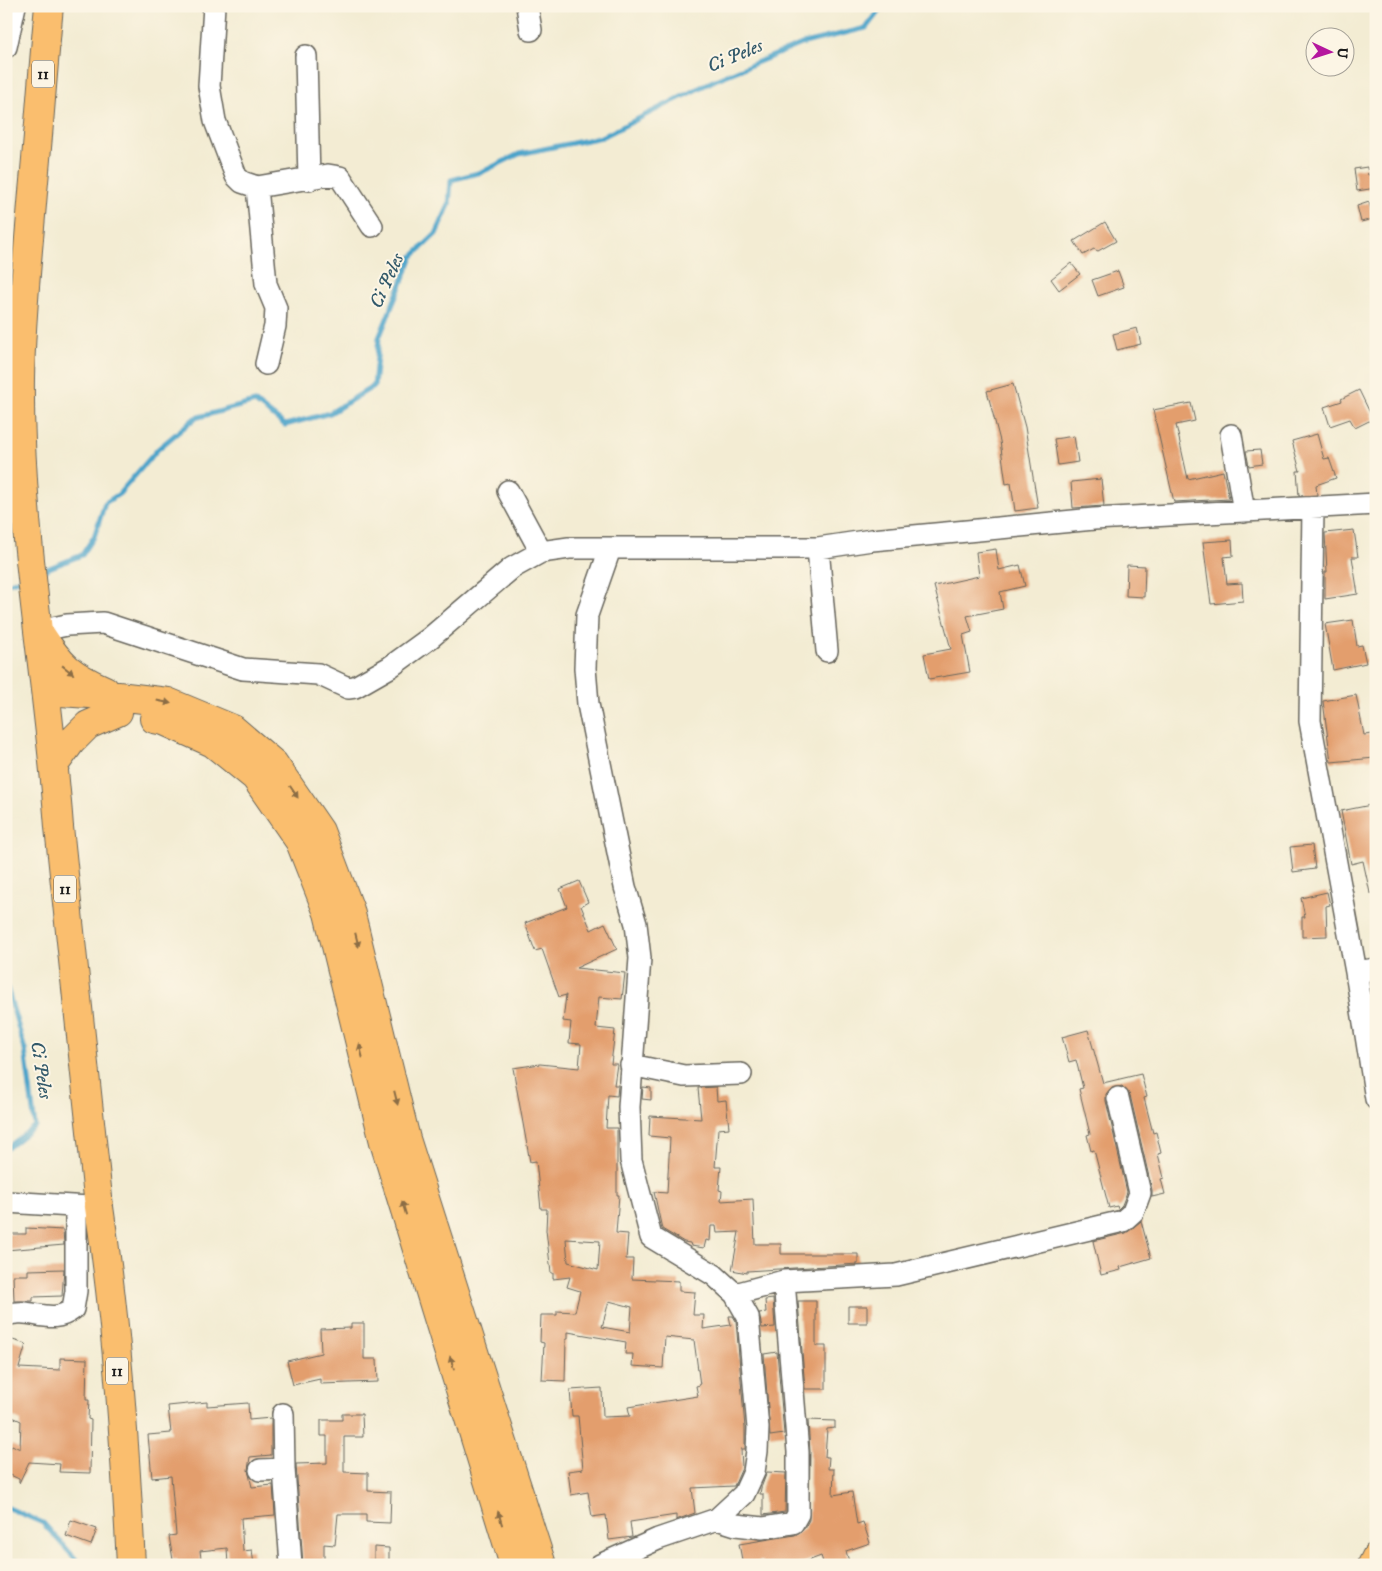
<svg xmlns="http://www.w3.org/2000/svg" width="1382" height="1571" font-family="'IM FELL DW Pica',serif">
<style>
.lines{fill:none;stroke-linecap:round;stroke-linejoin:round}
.stream{stroke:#4ea4ca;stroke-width:5}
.building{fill:#e39e6d;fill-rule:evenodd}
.minor-casing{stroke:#67655c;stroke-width:24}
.highway-casing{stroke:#67655c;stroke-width:30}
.minor{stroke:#fff;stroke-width:21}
.highway{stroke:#fabe6e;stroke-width:28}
.oneway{fill:#8b6d45}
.labels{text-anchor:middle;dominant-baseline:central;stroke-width:4;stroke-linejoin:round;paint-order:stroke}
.shield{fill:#fcf5e5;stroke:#5f5d58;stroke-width:1}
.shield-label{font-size:16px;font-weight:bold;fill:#1c1c1c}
.water-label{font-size:19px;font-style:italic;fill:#32596a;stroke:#fcf5e5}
</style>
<rect width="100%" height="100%" fill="#fcf5e5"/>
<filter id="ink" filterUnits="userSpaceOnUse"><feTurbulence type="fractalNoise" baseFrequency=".02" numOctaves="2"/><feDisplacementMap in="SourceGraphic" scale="10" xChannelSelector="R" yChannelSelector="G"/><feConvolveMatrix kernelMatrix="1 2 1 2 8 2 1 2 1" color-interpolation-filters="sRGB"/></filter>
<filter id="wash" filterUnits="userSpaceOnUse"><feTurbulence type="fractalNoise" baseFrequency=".0096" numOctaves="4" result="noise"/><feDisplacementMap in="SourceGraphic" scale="20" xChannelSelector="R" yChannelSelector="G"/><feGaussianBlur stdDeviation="1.12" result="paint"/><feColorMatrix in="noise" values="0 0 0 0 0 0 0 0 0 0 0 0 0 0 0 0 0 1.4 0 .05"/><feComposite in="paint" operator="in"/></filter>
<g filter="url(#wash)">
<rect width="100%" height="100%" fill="#f3ecd3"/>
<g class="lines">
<!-- stream -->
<path class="stream" d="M39 572 82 555 94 537 105 503 119 494 158 449 195 418 255 402 285 425 330 413 374 386 379 338 412 257 436 234 449 205 451 180 482 172 519 154 602 137 715 80 804 43 866 28 883 6
M6 584 24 578
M6 984 25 1050 35 1126 6 1149
M6 1507 43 1523 81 1565"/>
</g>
<g id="blocks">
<!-- building -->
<path class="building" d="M1367 167 1368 175 1376 174V188L1357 191 1354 169Z
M1369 202 1373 219 1361 222 1357 206Z
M1105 222 1116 241 1098 251 1094 249 1083 255 1074 241Z
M1071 263 1080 274 1059 290 1051 279Z
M1118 271 1124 287 1098 296 1092 280Z
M1137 328 1141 344 1117 350 1113 334Z
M1013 384 1025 427 1038 508 1015 511 1011 483 1006 484 1000 441 987 391Z
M1359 390 1373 419 1355 428 1350 419 1330 426 1324 407 1342 401 1341 399Z
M1191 403 1195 421 1176 425 1188 479 1223 471 1229 499 1174 502 1153 410Z
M1317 434 1324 459 1329 458 1336 478 1316 485 1317 495 1299 496 1297 471H1300L1292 441Z
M1074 436 1078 462 1058 465 1054 439Z
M1260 450 1262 464 1249 466 1246 451Z
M1101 479 1104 506 1073 508 1071 482Z
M1354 530 1358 557H1352L1358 594 1325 599V572H1327L1325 533Z
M1232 540 1233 556 1224 557 1227 584 1242 583 1243 601 1211 604 1203 542Z
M996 549 999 570 1020 565 1025 586 1000 592 1003 609 967 616 972 632 963 635 970 672 929 679 924 654 951 649 934 586 979 576 976 552Z
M1127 565 1145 566 1144 597 1126 596Z
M1353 620 1357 646 1362 645 1366 663 1333 670 1325 624Z
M1356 695 1364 735 1373 734 1375 758 1331 762 1323 701Z
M1376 804V893H1370L1363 861 1351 864 1341 811Z
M1312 845 1315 869 1293 872 1290 847Z
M579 881 588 902 581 906 591 930 605 923 617 949 576 968 625 973 622 999 599 997 596 1028 615 1030 611 1064H617L614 1085H618L617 1096 608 1095 606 1128H617V1195H619L616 1233 628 1234 626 1259H633L632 1279 679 1281V1291L695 1292 693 1315H704L703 1329 731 1325 729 1316H733L736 1321 745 1428V1449H741L742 1468 734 1486 692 1488 695 1513 676 1520V1515L630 1522 632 1537 609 1540 606 1515 592 1517 588 1492 571 1495 568 1471 583 1469 578 1416H572L570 1390 602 1388 603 1417 630 1416 628 1407 698 1396 696 1386 700 1385 694 1340 665 1337 663 1368 632 1366 633 1354H625L626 1342 568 1332V1339H566L565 1381 542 1380 544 1343 540 1342 541 1315H557V1311L575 1312 580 1291 567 1287 570 1277 553 1279V1273H551L546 1230 547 1209H541L536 1161 530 1162 513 1068 540 1064 579 1068 581 1044 569 1043 571 1022 563 1021 566 995 559 997 542 949 535 951 525 923 567 907 560 889ZM566 1239 600 1241 598 1270 568 1262ZM609 1301 632 1307 630 1332 602 1327Z
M1327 892 1330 905 1326 906 1327 936 1302 937V917H1305L1301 898Z
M1088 1030 1103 1083 1141 1074 1147 1097 1144 1098 1153 1133 1156 1132 1161 1153 1158 1154 1164 1178 1161 1179 1165 1194 1152 1197V1190L1130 1095 1122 1086 1110 1089 1106 1094V1101L1127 1192 1122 1205 1118 1209 1117 1206 1109 1208 1094 1150 1091 1151 1087 1135 1090 1134 1079 1089 1083 1088 1076 1060 1069 1062 1062 1037Z
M643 1087 651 1088V1100L642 1099Z
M716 1087 717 1101 726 1100 729 1128 718 1129 715 1167H721L719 1190 722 1191 721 1201 753 1199 755 1244H781V1254H858V1264L747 1271V1273L732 1270 739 1232 717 1233 716 1226H711L710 1241 706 1240 704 1248 691 1246 690 1243 684 1242 662 1229 654 1192 667 1193 670 1138 649 1136 650 1116 701 1119 698 1088Z
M1141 1221 1151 1258 1120 1267 1121 1270 1101 1275 1093 1241 1126 1233Z
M26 1228 63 1230 64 1245 6 1250V1234H26Z
M64 1269 62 1296 33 1297V1301H14L13 1275H28V1270Z
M773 1299 775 1327 762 1328 759 1313 766 1312 765 1300Z
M798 1301H816V1346H826V1389H805Z
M848 1306H867V1323H848Z
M351 1323H364V1359H377L378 1382 320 1384V1379L293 1385 287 1361 321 1353 320 1329 351 1328Z
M6 1338 26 1344 19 1368 60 1370V1358L87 1359 86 1400H89L88 1419 91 1420 90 1473 59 1472 60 1464 29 1462 19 1483V1479L6 1473V1457L12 1445 20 1449 21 1421 6 1414Z
M777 1352 784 1434 770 1436 764 1354Z
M207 1402V1406L248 1403 249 1420 271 1418V1455L250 1457 248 1470 252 1487 273 1485 275 1515 241 1518 243 1551 252 1550 254 1565H228L227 1548 200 1551 202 1565H177V1559L173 1560 169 1536 176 1535 171 1476 152 1478 148 1435 171 1433 168 1406Z
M342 1414H362L363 1437H344V1472L368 1473V1491L391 1492 390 1523 366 1522V1514H338L335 1545 324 1544V1565H303L296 1464 327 1463V1436H321V1420H342Z
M808 1420 835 1421V1428L827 1429 825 1457H829L828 1469H834L833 1495 852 1492 857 1524 863 1522 870 1543 846 1551 850 1565H824L821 1556 797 1565H762V1561L743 1565 739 1544 795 1535 804 1529 809 1520 810 1452Z
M767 1472 786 1473 785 1512 763 1515V1494H760L761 1488Z
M71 1520 97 1529 91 1545 66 1536Z
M374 1547 389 1548V1565H374Z"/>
</g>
</g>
<g filter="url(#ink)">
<use href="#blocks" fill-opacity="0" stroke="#67655c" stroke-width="1"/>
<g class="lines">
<!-- minor casing -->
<g class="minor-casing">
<path id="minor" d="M214 6 209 86 215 121 236 176 242 182 257 187 328 175 340 177 372 226
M527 6 531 30
M6 47 15 6
M306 56 309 180
M257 187 266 284 276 308 275 326 266 364
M1231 435 1244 512
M508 491 541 552
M1313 507 1310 721 1356 972 1376 1099
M818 548 827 651
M38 631 67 625 103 623 243 669 318 674 348 688 355 687 390 667 430 638 512 568 541 552 569 548H818L872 540 1094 519 1376 504
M1356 972 1376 969
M631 1065 684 1076 741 1074
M6 1202 89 1207
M784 1281 896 1275 1123 1221 1133 1212 1140 1193 1118 1098
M6 1315C31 1306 50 1327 73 1309L76 1291V1207
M283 1414 284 1469 291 1565
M260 1470 284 1469
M717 1519 744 1494 754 1472 757 1451 758 1428 748 1317 735 1294
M600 1565 658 1539 717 1519 736 1525 763 1528 793 1523 798 1514V1452L784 1281 735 1294 714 1275 651 1237 631 1160 629 1107 640 958 636 924 625 887 588 704 585 668 587 615 610 549"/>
</g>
<!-- highway casing -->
<g class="highway-casing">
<path id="highway" d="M49 6C43 68 39 130 33 192 28 254 21 316 20 378 18 528 48 677 59 827L99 1207C117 1325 125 1445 131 1565
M41 635C61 666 71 675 105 690
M46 691 118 696 168 702 233 729 274 764 320 831 350 910 406 1139 542 1565
M154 719 164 721 213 743 255 777 300 842 328 913 384 1142 514 1565
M54 765 71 742 88 725 118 712
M1372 1565 1376 1557"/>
</g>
<!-- minor -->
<use href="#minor" class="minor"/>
<!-- highway -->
<use href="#highway" class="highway"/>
</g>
<!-- one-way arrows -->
<defs><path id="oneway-solid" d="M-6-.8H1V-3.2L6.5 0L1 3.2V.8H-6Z" transform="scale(1.25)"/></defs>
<g class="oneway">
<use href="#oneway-solid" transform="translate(68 670) rotate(38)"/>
<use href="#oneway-solid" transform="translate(164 702) rotate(12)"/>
<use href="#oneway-solid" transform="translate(294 792) rotate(56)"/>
<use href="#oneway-solid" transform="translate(357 940) rotate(76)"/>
<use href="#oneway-solid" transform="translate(361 1051) rotate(-104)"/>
<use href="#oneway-solid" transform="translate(396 1098) rotate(76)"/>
<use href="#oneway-solid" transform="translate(404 1208) rotate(-107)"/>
<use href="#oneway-solid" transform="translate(452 1363) rotate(-107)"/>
<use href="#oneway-solid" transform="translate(500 1518) rotate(-107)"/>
</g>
</g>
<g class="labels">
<!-- shield labels -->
<g class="shield">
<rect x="32" y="60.5" width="22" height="27" rx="4"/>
<rect x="54" y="875.5" width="22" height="27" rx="4"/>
<rect x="106" y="1357.5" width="22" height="27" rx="4"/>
</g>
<g class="shield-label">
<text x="43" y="74">11</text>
<text x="65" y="889">11</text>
<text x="117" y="1371">11</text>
</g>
<!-- water labels -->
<g class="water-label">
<text transform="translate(735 56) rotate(-23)">Ci Peles</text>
<text transform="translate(387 281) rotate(-66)">Ci Peles</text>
<text transform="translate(41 1070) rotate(81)">Ci Peles</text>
</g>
</g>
<!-- margin -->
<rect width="1382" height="1571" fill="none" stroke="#fcf5e5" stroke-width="25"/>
<!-- north arrow -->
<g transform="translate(1330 52) rotate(94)"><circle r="24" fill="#fcf5e5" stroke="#a29e95"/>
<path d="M0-4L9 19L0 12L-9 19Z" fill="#b5179e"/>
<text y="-8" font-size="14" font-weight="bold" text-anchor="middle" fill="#1c1c1c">U</text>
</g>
</svg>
